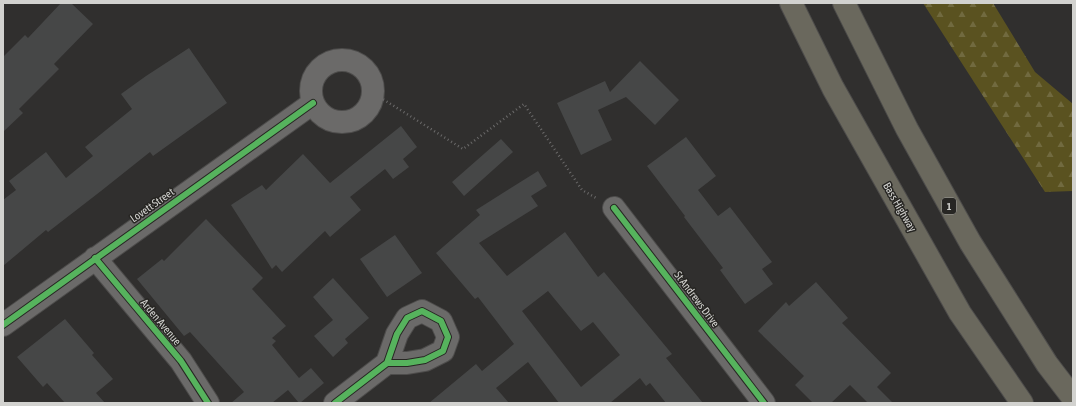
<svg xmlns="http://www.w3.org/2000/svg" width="1076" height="406" font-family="'Asap Condensed',sans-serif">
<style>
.forest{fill:url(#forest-firs)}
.building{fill:#464747;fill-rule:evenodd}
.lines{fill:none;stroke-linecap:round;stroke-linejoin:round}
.minor-casing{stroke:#4d4c4b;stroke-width:24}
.highway-casing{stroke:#4d4c4b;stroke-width:24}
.path{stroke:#6b6a6a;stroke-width:2.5;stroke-dasharray:1 3;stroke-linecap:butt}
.minor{stroke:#6b6a69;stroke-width:22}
.highway{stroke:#6a685d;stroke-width:22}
.cycleway-casing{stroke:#272623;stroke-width:8}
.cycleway{stroke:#56b35d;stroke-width:6}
.labels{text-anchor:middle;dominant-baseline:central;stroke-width:3;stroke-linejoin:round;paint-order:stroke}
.shield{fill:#272623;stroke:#9f9e9b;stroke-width:1}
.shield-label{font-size:10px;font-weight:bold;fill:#d2d2cf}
.street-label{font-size:11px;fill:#d2d2cf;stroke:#272623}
</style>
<defs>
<pattern id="forest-firs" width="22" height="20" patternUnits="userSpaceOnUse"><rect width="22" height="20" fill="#5a5220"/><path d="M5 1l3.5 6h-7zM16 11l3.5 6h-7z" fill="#716a3f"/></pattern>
</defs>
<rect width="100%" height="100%" fill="#302f2e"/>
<!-- forest -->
<path class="forest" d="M923 3H993L1035 72 1073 104V191L1045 192Z"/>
<!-- building -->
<path class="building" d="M61 3H71L93 24 54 64 59 69 19 109 23 113 3 132V57L25 35 28 38Z
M189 48 227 103 153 156 150 152 101 191 48 232 46 230 3 266V200L16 190 9 181 46 152 66 178 93 156 85 147 132 109 121 94 146 76Z
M640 61 679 100 655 125 626 97 598 110 612 140 581 155 557 103 605 81 610 92Z
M401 126 417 147 403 159 409 167 393 179 385 169 350 197 361 210 330 237 325 231 282 272 276 265 272 269 231 205 262 185 266 190 303 154 330 183Z
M686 137 716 176 698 190 718 216 730 207 772 262 762 269 773 284 745 304 720 270 723 268 684 217 685 216 647 166Z
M501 139 513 152 464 196 452 182Z
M538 171 547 186 531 196 538 206 479 243 507 276 565 232 598 277 604 272 672 354 666 358 703 403H666L650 383 646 386 640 378 610 403H559L528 362 496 388 509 403H429L476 364 482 371 514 344 478 297 475 299 436 253 480 215 476 210ZM548 291 581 331 593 322 620 355 581 387 522 311Z
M206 219 263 278 252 289 286 326 272 338 276 341 272 345 299 378 311 368 324 383 300 403H299L288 390 272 403H231L244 392 190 332 184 336 137 279 162 259 164 261Z
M395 235 422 273 387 297 360 259Z
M333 278 369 318 345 339 348 343 333 357 314 336 333 320 313 297Z
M816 282 848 318 842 323 891 373 877 387 893 403H868L850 385 831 403H813L795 385 804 376 758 331 786 302 789 306Z
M65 319 94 353 92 355 113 379 96 393 105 403H65L47 383 43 387 17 357Z"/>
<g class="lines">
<!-- minor casing -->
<g class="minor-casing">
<path id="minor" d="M311 91a31 31 0 1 1 62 0a31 31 0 1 1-62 0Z
M614 208 764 403
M95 258 181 361 208 403
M3 325 313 103
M335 403 387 363 397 334 407 318 422 311 441 321 448 337 443 351 425 360 407 363H387"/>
</g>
<!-- highway casing -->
<g class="highway-casing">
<path id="highway" d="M791 3 833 88 960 313 1022 403
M844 3 907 129 970 242 1047 364 1073 398"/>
</g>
<!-- path -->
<path class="path" d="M373 93 463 149 524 104 582 190 596 198"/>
<!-- minor -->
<use href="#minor" class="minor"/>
<!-- highway -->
<use href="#highway" class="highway"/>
<!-- cycleway casing -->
<g class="cycleway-casing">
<path id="cycleway" d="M614 208 764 403
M95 258 181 361 208 403
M3 325 313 103
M335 403 387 363 397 334 407 318 422 311 441 321 448 337 443 351 425 360 407 363H387"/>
</g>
<!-- cycleway -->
<use href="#cycleway" class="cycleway"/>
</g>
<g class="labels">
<!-- shield labels -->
<rect class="shield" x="942" y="198" width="14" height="16" rx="3"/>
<g class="shield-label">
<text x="949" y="206">1</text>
</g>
<!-- street labels -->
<g class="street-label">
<text transform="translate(152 205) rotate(-35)">Lovett Street</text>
<text transform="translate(900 207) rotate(60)">Bass Highway</text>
<text transform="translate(697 299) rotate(53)">St Andrews Drive</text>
<text transform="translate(161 322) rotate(50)">Arden Avenue</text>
</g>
</g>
<!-- border -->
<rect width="1076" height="406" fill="none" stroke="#d2d2cf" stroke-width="8"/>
</svg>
